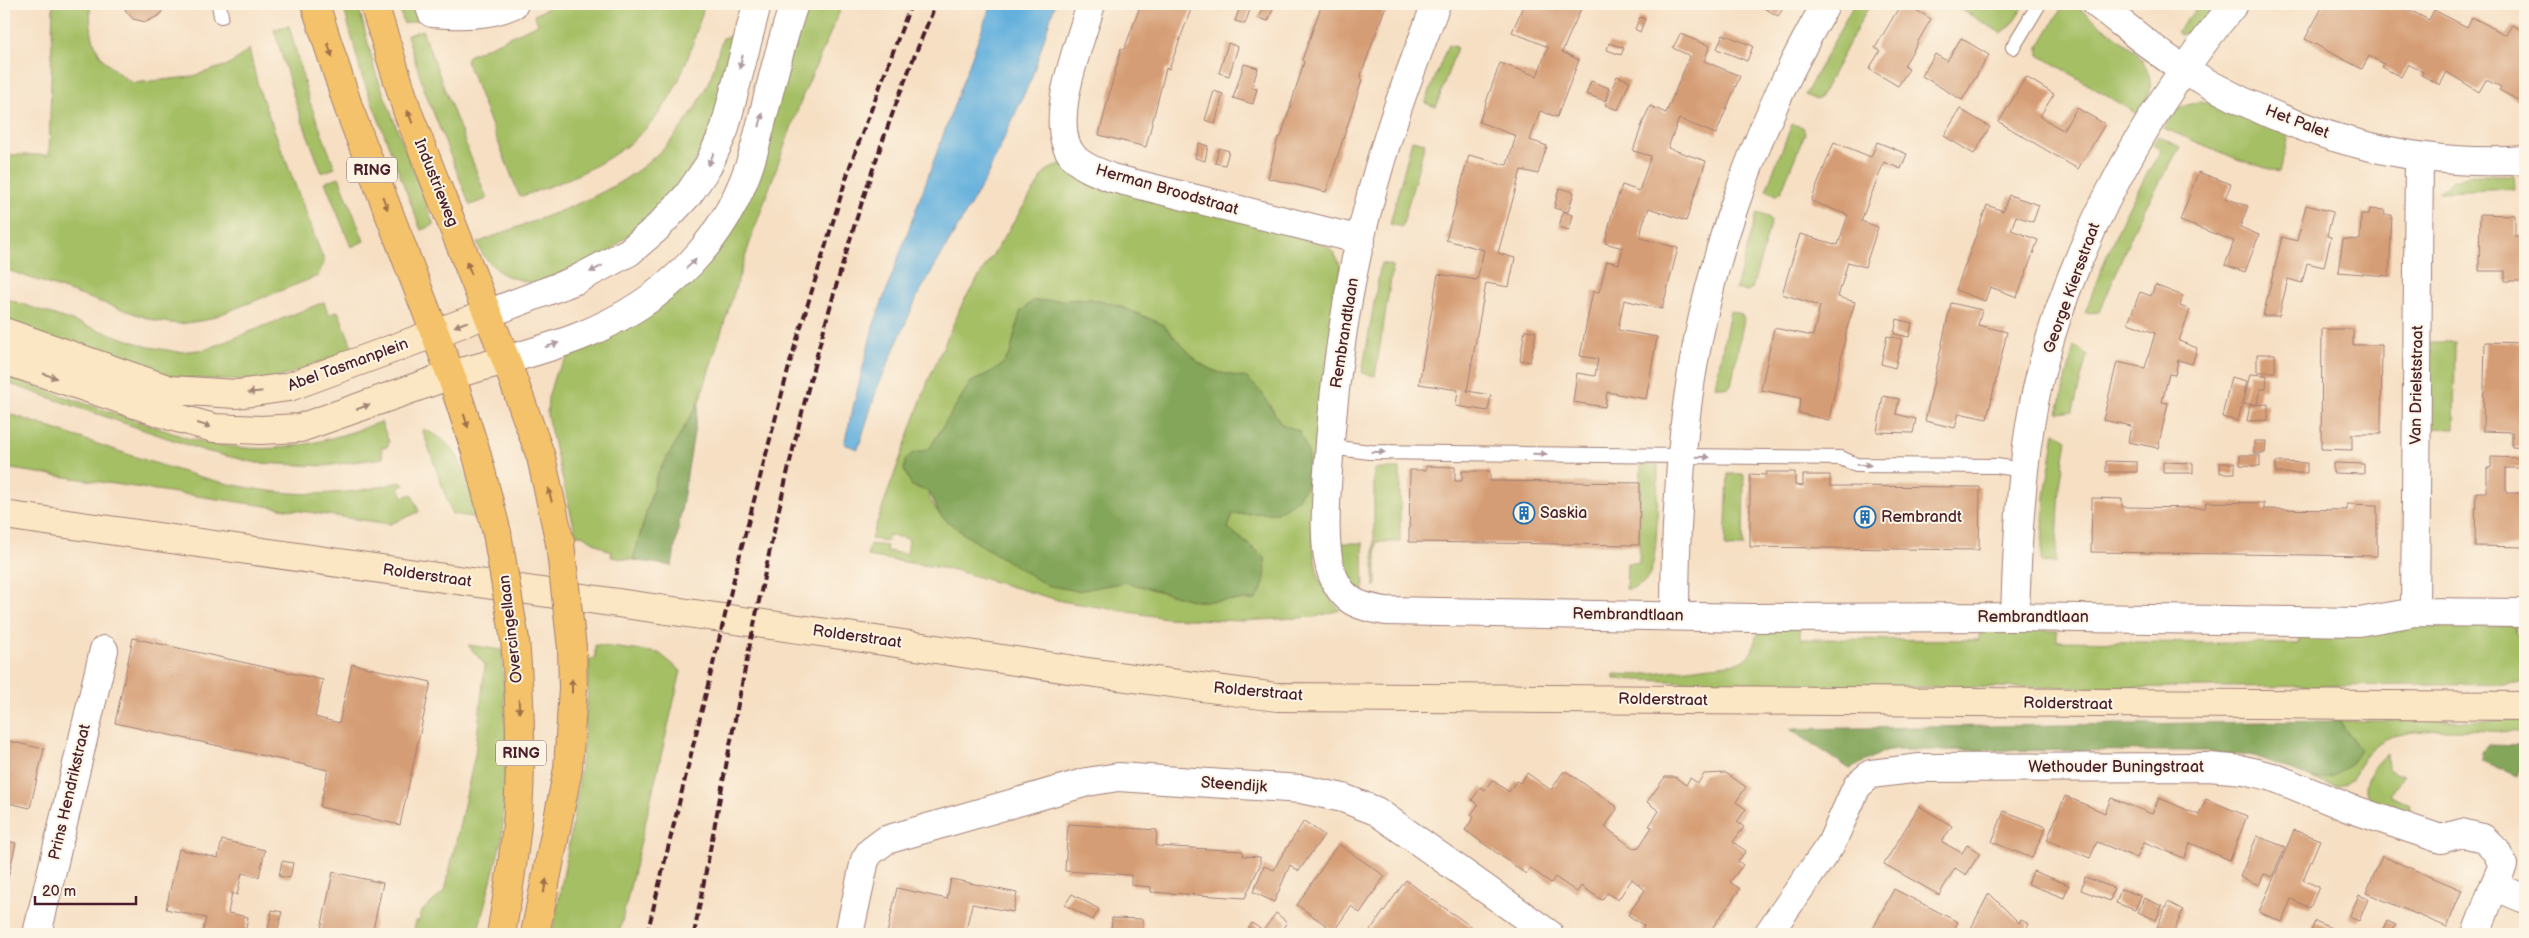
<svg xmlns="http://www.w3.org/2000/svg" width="2529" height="938" font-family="'Balsamiq Sans',sans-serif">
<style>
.green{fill:#a5bf65;stroke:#786f48;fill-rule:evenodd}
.forest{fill:#84a65a;stroke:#676242}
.water{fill:#64b0dd;stroke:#576884}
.building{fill:#d59d75}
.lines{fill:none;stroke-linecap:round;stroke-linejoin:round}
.lane-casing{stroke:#a07f77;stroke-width:16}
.street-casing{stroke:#a07f77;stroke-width:30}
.secondary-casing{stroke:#a07f77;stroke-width:30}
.primary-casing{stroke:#a07f77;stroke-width:30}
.lane{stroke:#fff;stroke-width:14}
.street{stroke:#fff;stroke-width:28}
.secondary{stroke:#fbe7c3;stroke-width:28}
.primary{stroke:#f4c26a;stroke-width:28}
.rail{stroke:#4a1f2b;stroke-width:4;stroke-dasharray:8 4;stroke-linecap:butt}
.primary-bridge-casing{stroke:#a07f77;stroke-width:30;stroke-linecap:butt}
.primary-bridge{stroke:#f4c26a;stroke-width:28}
.oneway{fill:#9f704a}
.oneway2{fill:#ae9aa0}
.oneway3{fill:#a28377}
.labels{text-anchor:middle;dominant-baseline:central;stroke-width:4;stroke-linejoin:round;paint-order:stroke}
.shield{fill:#fcf5e5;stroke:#7f5f63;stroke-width:1}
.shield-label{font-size:15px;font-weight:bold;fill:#4a1f2b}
.street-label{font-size:16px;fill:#4a1f2b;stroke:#fcf5e5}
.poi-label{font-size:16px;fill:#4a1f2b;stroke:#fcf5e5;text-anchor:start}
</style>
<rect width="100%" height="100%" fill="#fcf5e5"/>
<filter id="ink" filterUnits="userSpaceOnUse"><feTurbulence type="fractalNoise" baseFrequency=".02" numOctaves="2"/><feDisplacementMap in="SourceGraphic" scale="10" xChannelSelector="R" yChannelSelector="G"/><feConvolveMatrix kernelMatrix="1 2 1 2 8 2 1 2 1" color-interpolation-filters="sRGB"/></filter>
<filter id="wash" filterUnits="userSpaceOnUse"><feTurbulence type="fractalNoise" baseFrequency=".0096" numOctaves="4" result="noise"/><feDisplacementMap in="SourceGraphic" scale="20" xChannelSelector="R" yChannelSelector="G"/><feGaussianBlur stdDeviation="1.12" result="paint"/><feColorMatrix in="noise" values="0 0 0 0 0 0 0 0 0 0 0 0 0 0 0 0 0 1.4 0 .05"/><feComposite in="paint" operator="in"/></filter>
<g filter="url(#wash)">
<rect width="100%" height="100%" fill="#f6dfc3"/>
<!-- green -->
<path class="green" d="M53 4H90C90 47 97 60 133 83L190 77 231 64 249 49 259 90 323 258 324 262 318 276 206 320 180 324 156 321 4 269V155H49Z
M343 4H358L375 71 434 225 421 230 362 76Z
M398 4H415L419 20 404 24Z
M556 4H705C695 34 688 65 672 93 642 150 580 177 522 196L519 195 466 60 468 56 538 24 534 15Z
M804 4H843L803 95 753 233 699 402 657 475 633 560 611 557 612 553 582 535H576L547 415 548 398 555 374 573 351 687 285 711 260Z
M1854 4H1870L1820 98 1816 100 1805 95Z
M1952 4H2025L2011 26 2001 33Z
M2064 4H2073L2135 51C2154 73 2155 91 2140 116L2039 55V46Z
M2200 4H2220L2199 28 2180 35 2177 32Z
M289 26 309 100 335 168 322 173 297 107 274 29Z
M422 30 487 199 470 205 424 89 407 35Z
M736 35 708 140 673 196 607 254 536 283 527 282 504 275 496 269 484 257 477 243C561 208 640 194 693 111 700 100 707 86 712 74 716 62 718 49 723 38Z
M1448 45 1457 47 1436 107 1425 103Z
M2200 102 2221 105 2289 136 2279 172 2237 159 2163 128C2170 113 2183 104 2200 102Z
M1792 124 1803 127 1805 133 1781 192 1776 195 1766 190Z
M2158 136 2180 147 2137 222 2100 312 2085 313C2105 257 2128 201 2161 151L2153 145Z
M1412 140 1425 143 1402 227 1390 224Z
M1060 164 1325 245 1334 253 1341 267 1313 531C1314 562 1316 587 1340 610L1315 617 1242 621 1166 618 1061 601 954 570 867 556 870 544 887 546 886 551 907 554 909 539 888 535 887 541 871 539 928 381 963 302 1046 171ZM1090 299 1119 306 1161 324 1199 363 1217 372 1247 379 1262 393 1281 424 1299 432 1277 513 1233 514 1228 528 1265 558 1256 600 1196 601 1125 582 1077 591 1006 559 965 535 940 515 930 500 922 452 929 450 970 383 1001 367 1010 354 1020 313 1033 301Z
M2470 175H2513L2514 189 2439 192 2452 181Z
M339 177 364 241 351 247 325 182Z
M1757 213 1769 217 1771 222 1752 289 1748 292 1736 289Z
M1381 263 1393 266 1375 376 1362 373Z
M4 298 149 347 179 352 207 349 324 302 329 315 338 311 354 351 267 382 158 377 4 324Z
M1730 311 1741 314 1744 319 1731 385 1727 388 1715 386Z
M2430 342H2455L2454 429 2429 428Z
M2074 346 2078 347 2087 355 2073 411 2058 413Z
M4 376 187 438C264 458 308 448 381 422L389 442 387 447 381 448 383 458 325 466 257 463 205 451 4 382Z
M4 412C45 426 86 440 127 454 220 485 299 509 399 482L405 485 399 487 403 497 412 494 419 512 390 524 4 468Z
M422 429C463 442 468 482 478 518L452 514Z
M2055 432 2067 439 2060 486 2056 563 2041 562 2045 497Z
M1641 465H1658C1657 489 1659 554 1650 573 1645 583 1638 589 1626 589L1627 563H1639Z
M1374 469H1400V542H1376V586H1374Z
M1728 474H1744L1743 547H1725Z
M1339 543H1363L1364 595 1345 577Z
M2410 626H2515L2516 636H2525V684C2222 687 1917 692 1614 679V674L1637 675 1737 663C1758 654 1750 643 1761 629L1800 628V639L1979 640 1980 629 2057 631V641L2299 644 2300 633Z
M468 645 502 650 507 746 502 839 477 934H413L416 921H419L422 911 445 891 475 755 485 665Z
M595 645 659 653 681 671 619 934H552C570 842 587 753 589 659H595Z
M2525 720V732C2485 732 2437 726 2398 735 2386 737 2374 745 2366 755 2357 766 2355 786 2336 786 2327 786 2316 780 2307 776L2322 780 2350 765 2360 750 2339 721Z
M2387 754 2388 769 2397 774H2404L2390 795 2410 805 2406 816C2396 812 2382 809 2374 803 2355 788 2374 765 2387 754Z"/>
<!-- forest -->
<path class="forest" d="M1090 299 1119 306 1162 324 1199 363 1217 372 1247 378 1262 393 1281 424 1299 431 1308 452 1309 481 1297 500 1277 513 1233 514 1228 528 1265 558C1267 574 1265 586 1256 600L1196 601 1125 582 1077 591 1046 585 965 535 940 515 929 492 912 486 904 470 905 461 911 454 929 449 970 383 1000 367 1010 354 1020 312 1033 301Z
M699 402 672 566 633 560 657 475Z
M2339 721 2360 750C2328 801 2302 770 2259 758 2243 754 2225 754 2209 751L1887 750 1850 769 1790 729Z
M2486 745 2525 746V764H2521L2517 776 2482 761 2481 752Z"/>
<!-- water -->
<path class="water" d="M991 4H1055L1032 77 985 180 917 297 877 389 858 449 844 444 873 327Z"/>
<g id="blocks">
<!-- building -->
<path class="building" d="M123 4H165L160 15 146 22 133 19 126 11Z
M1141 4H1193L1169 69 1166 68 1146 147 1099 135 1121 48 1124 50Z
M1241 4H1252L1245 24 1235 21Z
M1264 4H1275L1268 21 1258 18Z
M1322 4H1389L1387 8H1385L1360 78 1362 80 1326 192 1268 178 1278 138 1281 137 1304 62 1302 60Z
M1524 4H1583L1562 52 1579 60 1557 117 1540 111 1530 140 1547 146 1538 174 1521 170 1498 253 1515 258 1509 287 1486 283 1467 391 1491 395 1488 411 1456 406 1458 390 1419 384 1438 274 1477 280 1484 250 1446 240 1469 155 1507 165 1516 136 1479 122 1500 63 1537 76 1548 47 1512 32Z
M1757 4H1786L1778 16Z
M1901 4H1906L1931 19 1904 66 1909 69 1898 86 1869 69 1880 51 1875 48Z
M2324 4H2398L2429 20 2434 10 2467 27 2472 17 2506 35 2512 25 2525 32V86L2518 100 2499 90 2501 87 2486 80 2479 92 2447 72 2440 85 2421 75 2423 72 2408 64 2401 77 2382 67 2384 64 2369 56 2362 69 2305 39Z
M1640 17 1645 19 1640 32 1635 29Z
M1680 34 1710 46 1704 61 1740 76 1716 134 1679 119 1673 134 1668 148 1706 161 1686 221 1649 208 1643 223 1640 238 1678 248 1662 309 1624 300 1621 314 1618 330 1657 337 1646 399 1607 392 1605 407 1573 402 1577 373 1595 376 1598 359 1580 356 1593 291 1599 292 1607 261 1619 264 1623 248 1605 243 1612 214 1622 185 1639 191 1651 156 1633 151 1643 122 1650 106 1666 113 1690 56 1673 48Z
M1723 34 1753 46 1747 61 1717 49Z
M1961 38 1989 55 1962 100 1922 76 1935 54 1947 61Z
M1228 43 1238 47 1229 76 1219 73Z
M1609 43 1624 48 1621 55 1607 50Z
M1244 64 1258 68 1252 87 1257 89 1253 104 1233 98Z
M1617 76 1630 81 1618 110 1605 105Z
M2026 77 2054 94 2040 116 2052 124 2063 130 2077 108 2105 124 2078 169 1999 122Z
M1591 81 1609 88 1605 101 1586 94Z
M1214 91 1223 94 1215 124 1205 120Z
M1960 109 1990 127 1974 154 1944 136Z
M1834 142 1871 157 1877 142 1907 154 1901 169 1884 162 1861 221 1878 227 1865 267 1848 262 1838 297 1855 302 1847 328 1829 420 1798 413 1801 398 1761 390 1774 328 1813 336 1820 306 1782 294 1800 234 1838 245 1848 215 1811 201Z
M1199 143 1208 146 1205 161 1195 158Z
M1219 148 1229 151 1225 165 1215 163Z
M2198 172 2231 184 2225 198 2248 206 2240 227 2259 235 2245 272 2225 265 2234 241 2180 221Z
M1559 188 1574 192 1568 212 1554 208Z
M2009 195 2039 205 2033 222 2016 216 2011 230 2038 240 2017 297 1990 287 1985 301 1956 290 1987 205 2003 211Z
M2306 205 2333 212 2327 236 2331 237 2324 267 2307 263 2302 283 2288 279 2279 316H2263L2282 237 2297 241Z
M2370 209 2385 210 2384 215H2392L2389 276 2338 272 2343 239 2360 240 2361 214H2369Z
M1563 212 1573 215 1569 230 1559 227Z
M2480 214 2515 215V236H2525V281H2505V271H2479Z
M2155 285 2183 296 2180 306 2190 310 2179 341 2197 348 2192 364 2178 360 2175 375 2169 374 2162 402 2168 403 2158 448 2128 442 2131 426 2103 420 2117 362 2145 368 2155 333 2128 323 2140 292 2151 296Z
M1951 303 1982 310 1978 325 2007 332 1987 419 1959 413 1955 428 1925 421Z
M1897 319 1912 323 1909 337 1894 334Z
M2322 329H2353V345H2382L2381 434H2352V450L2321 449Z
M1525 330 1536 332 1530 362 1520 360Z
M1887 336 1902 339 1895 368 1881 364Z
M2485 342 2525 343V448L2512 447V432L2483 431Z
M2257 354H2275V372H2257Z
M2250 374 2267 375 2266 389H2260L2257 404H2243Z
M2231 377 2247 381 2238 421 2222 417Z
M1883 396 1899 399 1896 414 1916 419 1913 433 1877 432Z
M2268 404V420L2247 421 2250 405Z
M2254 441H2266L2265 453H2254Z
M2240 455H2260V466L2240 465Z
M2491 457 2521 458V468H2506V493H2525V547L2475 546 2476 492H2487V468H2491Z
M2106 461 2137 462V472H2106Z
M2163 462 2193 463V473H2163Z
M2276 462 2307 463V473H2276Z
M2220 463H2235V473H2220Z
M2333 463 2364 464V474L2333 473Z
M1426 466 1455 467V481H1462V471H1490V481L1640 483 1639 545 1409 542 1410 470H1426Z
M1766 472H1795V485L1803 486V475H1830V486L1980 487 1979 550 1750 547V474L1766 475Z
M2092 498 2122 499V507L2205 508 2206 502 2264 503V509L2347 510V504L2377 505V556L2091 552Z
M133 638 323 680 315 717 339 723 352 664 431 682 400 825 320 807 328 770 115 723Z
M4 740 44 749 30 808 4 802Z
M1563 772H1567L1616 806 1617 809 1605 827 1633 848 1639 847 1652 827 1649 826 1659 811 1647 802 1665 777H1675L1686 785 1690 778 1698 783 1704 774 1726 773 1746 787 1736 802 1746 809 1737 822 1744 827 1733 842 1746 851 1738 861 1743 865 1730 882 1740 889 1708 934H1648L1641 930 1644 926 1628 915 1645 890 1632 879 1618 900 1607 893 1602 900 1581 886 1577 892 1555 877 1551 883 1530 868 1526 874 1465 830 1474 817 1471 815 1478 805 1472 800 1481 787 1485 790 1492 780 1509 792 1516 781 1520 783 1527 773 1551 790Z
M2065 796 2105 813 2111 798 2152 814 2159 798 2199 815 2206 799 2247 816 2230 860 2190 843 2184 858 2144 842 2137 858 2097 842 2090 858 2047 840Z
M1919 806 1952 826 1942 842 1962 853 1967 845 1980 853 1966 875 1955 868 1939 895 1884 864Z
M2004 811 2046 827 2032 858 1992 842Z
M1304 821 1324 835 1299 871 1290 865 1274 902 1253 892 1264 866 1274 870 1279 860Z
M1068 824 1157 830 1156 846 1243 851V856L1260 857V865L1245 898 1151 892V887L1131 885V875L1065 871Z
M2294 830 2320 840 2303 880 2319 887 2310 908 2291 899 2282 922 2259 912Z
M2257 836 2285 847 2272 877 2264 874 2259 885 2240 877Z
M4 840 16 843 5 890 4 889Z
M222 840 265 850 259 877 242 873 237 895 232 893 228 913 248 917 245 934H202L206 918 166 909 179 849 218 858Z
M1338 844 1385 876 1360 913 1351 906 1334 931 1297 905Z
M2382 856 2462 890 2447 927 2366 893Z
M282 861 293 863 290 878 279 876Z
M2033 871 2069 885 2064 898 2028 884Z
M333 872 383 883 372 934H320Z
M2085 877 2114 888 2110 901 2081 890Z
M951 879 1017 893 1013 912 972 904 965 934H887L897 888 947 899Z
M1406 880 1426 895 1482 934H1372L1369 932Z
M1894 889 1958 922 1952 934H1870Z
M2121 889 2141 896 2135 910 2116 903Z
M1989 893 2019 923 2021 920 2029 924 2024 934 2016 930 2014 934H1968Z
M1072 894 1099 909 1093 920 1065 905Z
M2359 895 2368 899 2359 921 2349 917Z
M2144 898 2162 906 2156 920 2138 912Z
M2168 902 2183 910 2173 934 2157 927Z
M272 910 282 912 277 934H267Z
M1276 913 1287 922 1279 934H1249L1246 932 1252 923 1263 931Z
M1112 918 1143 919V933L1111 931Z
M2315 921 2345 934H2310Z
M2387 921 2396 925 2391 934 2383 930Z"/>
</g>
</g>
<g filter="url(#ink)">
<use href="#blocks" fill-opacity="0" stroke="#a07f77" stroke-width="1"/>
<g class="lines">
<!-- lane casing -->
<g class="lane-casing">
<path id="lane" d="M219 4 221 16
M2013 47 2039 4
M1329 447 1370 452 1841 458 1856 465 1996 466 2025 470"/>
</g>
<!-- street casing -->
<g class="street-casing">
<path id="street" d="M429 4 432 13C460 15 488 16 514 4
M1091 4C1081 41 1046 122 1072 155 1081 167 1098 172 1112 178L1361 240
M1436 4C1421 44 1405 84 1392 125 1355 236 1335 355 1328 471 1326 499 1322 551 1333 576 1344 603 1361 607 1386 611L1752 618 2015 617 2359 622 2415 612 2525 613
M2097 4C2126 26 2154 51 2185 70 2286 131 2407 169 2525 160
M487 314 576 280 629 252 657 228 688 195 708 166 724 131 757 4
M506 360C530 353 555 346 578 337 666 302 730 240 755 147 768 99 778 51 794 4
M2415 612 2419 158
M1675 615C1675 551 1678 487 1685 423 1701 279 1753 129 1826 4
M2015 617C2017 552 2020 488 2030 425 2054 276 2139 118 2234 4
M37 934 104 650
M849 934 865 860 870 852 886 840 1087 782 1118 777 1301 789 1343 798 1376 811 1549 934
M1768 934 1831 844 1857 786 1871 774 1920 768 2208 767 2244 770 2273 777 2349 808 2441 839 2462 833 2483 838 2496 851 2503 865 2494 886
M2476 934 2494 886 2525 899"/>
</g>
<!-- secondary casing -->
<g class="secondary-casing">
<path id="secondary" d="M4 332 170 390 237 394 289 387 487 314
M4 360 174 417 214 428 261 430 300 428 451 375 506 360
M4 515 883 641 1088 672 1277 697 2525 706"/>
</g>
<!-- primary casing -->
<g class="primary-casing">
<path id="primary" d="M315 4 349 109 451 375 476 452 497 533
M374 4 408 113 506 360 541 457 560 543
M501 934C508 894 515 853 518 812 522 755 520 697 515 640
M535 934 568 769 573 688 572 648"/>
</g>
<!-- lane -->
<use href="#lane" class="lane"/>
<!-- street -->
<use href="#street" class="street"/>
<!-- secondary -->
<use href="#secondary" class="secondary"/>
<!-- primary -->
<use href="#primary" class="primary"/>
<!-- rail -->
<path class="rail" d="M647 934 741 550 791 359 850 166 911 4
M694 934C754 620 809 300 936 4"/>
<!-- primary-bridge casing -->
<g class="primary-bridge-casing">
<path id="primary-bridge" d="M497 533 515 640
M560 543 572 648"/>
</g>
<!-- primary-bridge -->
<use href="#primary-bridge" class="primary-bridge"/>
</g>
<!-- one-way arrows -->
<defs><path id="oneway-solid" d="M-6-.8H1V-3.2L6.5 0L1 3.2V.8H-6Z" transform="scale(1.25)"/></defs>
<g class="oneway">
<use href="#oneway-solid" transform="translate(330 50) rotate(72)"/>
<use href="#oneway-solid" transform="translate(410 117) rotate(-111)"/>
<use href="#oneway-solid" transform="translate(385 203) rotate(69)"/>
<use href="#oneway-solid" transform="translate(469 268) rotate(-112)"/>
<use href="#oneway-solid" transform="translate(466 421) rotate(72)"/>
<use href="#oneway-solid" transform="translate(550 495) rotate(-104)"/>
<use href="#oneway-solid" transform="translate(572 686) rotate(-90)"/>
<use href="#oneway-solid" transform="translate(519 706) rotate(87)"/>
<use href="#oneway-solid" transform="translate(545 886) rotate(-79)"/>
</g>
<g class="oneway2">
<use href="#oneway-solid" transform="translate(741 62) rotate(104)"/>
<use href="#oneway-solid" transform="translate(761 120) rotate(-77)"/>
<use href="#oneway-solid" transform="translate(711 159) rotate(114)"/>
<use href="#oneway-solid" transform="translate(691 264) rotate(-43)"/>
<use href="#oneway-solid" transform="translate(596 269) rotate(152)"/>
<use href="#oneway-solid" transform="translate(552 345) rotate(-18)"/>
<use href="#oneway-solid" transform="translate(1378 452) rotate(1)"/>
<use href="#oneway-solid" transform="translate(1540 454) rotate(1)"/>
<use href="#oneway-solid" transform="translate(1703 457) rotate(2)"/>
<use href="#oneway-solid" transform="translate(1864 465) rotate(2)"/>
</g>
<g class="oneway3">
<use href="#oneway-solid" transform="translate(461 324) rotate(159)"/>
<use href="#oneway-solid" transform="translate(50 376) rotate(19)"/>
<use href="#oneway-solid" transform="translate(255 392) rotate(174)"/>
<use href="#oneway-solid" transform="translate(363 407) rotate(-21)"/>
<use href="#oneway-solid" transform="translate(204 425) rotate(16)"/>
</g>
</g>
<!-- icons -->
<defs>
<g id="building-ring" transform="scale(1.125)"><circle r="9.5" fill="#fcf5e5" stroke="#1f6fb2" stroke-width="1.5"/><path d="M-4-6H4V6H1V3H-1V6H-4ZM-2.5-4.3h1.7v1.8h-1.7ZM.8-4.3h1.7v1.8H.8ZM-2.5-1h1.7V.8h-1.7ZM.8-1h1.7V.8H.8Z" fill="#1f6fb2"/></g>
</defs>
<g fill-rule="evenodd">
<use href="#building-ring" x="1524" y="513"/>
<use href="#building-ring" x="1865" y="517"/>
</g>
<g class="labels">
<!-- shield labels -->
<g class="shield">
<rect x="347" y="157.5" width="50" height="25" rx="4"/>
<rect x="496" y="740.5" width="50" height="25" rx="4"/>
</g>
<g class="shield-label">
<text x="372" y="170">RING</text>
<text x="521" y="753">RING</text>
</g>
<!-- street labels -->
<g class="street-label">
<text transform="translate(2297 122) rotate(21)">Het Palet</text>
<text transform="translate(436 183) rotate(68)">Industrieweg</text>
<text transform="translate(1167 190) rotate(16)">Herman Broodstraat</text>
<text transform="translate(2072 288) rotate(-70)">George Kiersstraat</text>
<text transform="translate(1345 333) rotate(-81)">Rembrandtlaan</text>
<text transform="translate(348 365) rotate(-20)">Abel Tasmanplein</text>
<text transform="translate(2417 385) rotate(-89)">Van Drielststraat</text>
<text transform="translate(427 576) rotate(8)">Rolderstraat</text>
<text transform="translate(1628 615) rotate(1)">Rembrandtlaan</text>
<text x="2033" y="617">Rembrandtlaan</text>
<text transform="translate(511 629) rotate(-97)">Overcingellaan</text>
<text transform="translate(857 637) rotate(8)">Rolderstraat</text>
<text transform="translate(1258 692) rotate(5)">Rolderstraat</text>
<text transform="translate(1663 700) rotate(1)">Rolderstraat</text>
<text transform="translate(2068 704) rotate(1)">Rolderstraat</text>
<text x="2116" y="767">Wethouder Buningstraat</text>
<text transform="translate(1234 785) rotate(4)">Steendijk</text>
<text transform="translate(70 792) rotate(-77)">Prins Hendrikstraat</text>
</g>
<!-- poi labels -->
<g class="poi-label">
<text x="1540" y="513">Saskia</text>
<text x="1881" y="517">Rembrandt</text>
</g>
</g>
<!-- margin -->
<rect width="2529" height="938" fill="none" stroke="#fcf5e5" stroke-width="20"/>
<!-- scale -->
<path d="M35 896v8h101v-8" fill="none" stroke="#4a1f2b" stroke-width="2.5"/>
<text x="42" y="896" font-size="15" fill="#4a1f2b" stroke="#fcf5e5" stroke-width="4" paint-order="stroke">20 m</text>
</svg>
